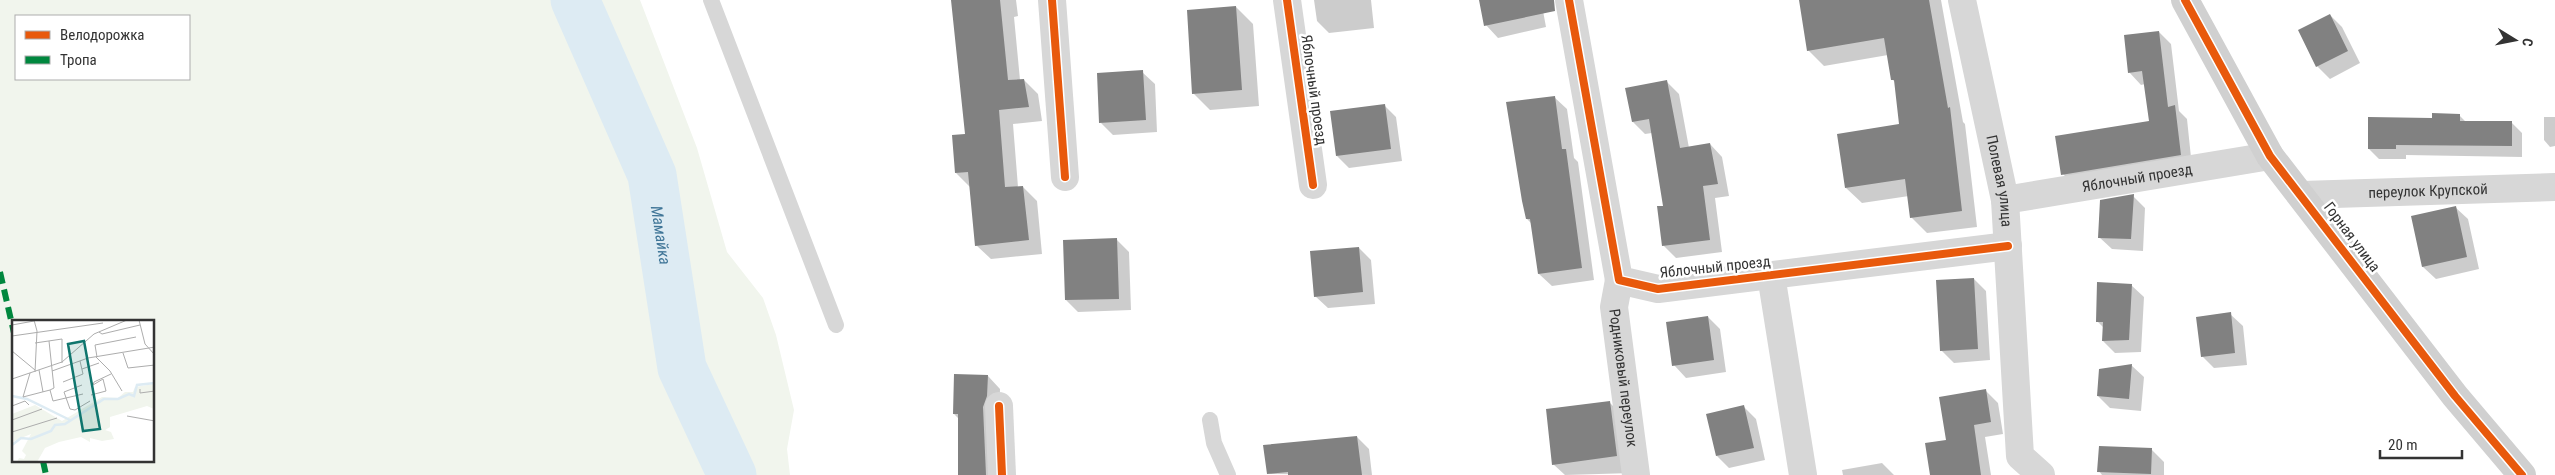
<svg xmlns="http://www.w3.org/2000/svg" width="2555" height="475" font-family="'Roboto Condensed',sans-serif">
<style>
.green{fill:#f1f5ed;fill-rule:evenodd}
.shadow{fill:#0003}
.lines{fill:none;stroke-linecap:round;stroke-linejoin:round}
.river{stroke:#ddebf3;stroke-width:49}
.building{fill:#818181}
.lane{stroke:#d7d7d7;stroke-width:16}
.street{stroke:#d7d7d7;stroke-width:28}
.secondary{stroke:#d0d0d0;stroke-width:28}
.quiet{stroke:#00873e;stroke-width:6;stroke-dasharray:12 6;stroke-linecap:butt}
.cycleway-casing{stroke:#fff;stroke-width:11}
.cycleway{stroke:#e8590c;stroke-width:8}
.labels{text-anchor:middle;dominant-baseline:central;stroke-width:5;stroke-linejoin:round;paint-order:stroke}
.street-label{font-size:15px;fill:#333;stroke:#fff}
.water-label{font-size:16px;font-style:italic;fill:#3f7597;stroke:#fff}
.inset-river{fill:none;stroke:#ddebf3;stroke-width:2.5}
.inset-road{fill:none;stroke:#adadad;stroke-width:1}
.view{fill:#0f766e;fill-opacity:0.15;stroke:#0f766e;stroke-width:2.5}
.inset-edge{fill:none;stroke:#333;stroke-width:2.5}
</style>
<rect width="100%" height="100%" fill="#fff"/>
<!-- green -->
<path class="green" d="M0 0H640L697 148 727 252 763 298 776 335 794 410 787 449 790 475H0ZM16 16H189V79H16ZM14 321H154V461H14Z"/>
<!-- shadow -->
<path class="shadow" d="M952 0H1016L1018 16 1014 17 1020 80H1024L1038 94 1042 121 1013 124 1018 187H1023L1037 201 1042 254 991 259 976 245 970 187 956 173 966 135Z
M1314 0H1371L1374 28 1329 33 1317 21Z
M1480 0H1541L1546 27 1498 38 1486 25Z
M1800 0H1941L1963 122 1965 124 1977 227 1927 233 1911 217 1909 196 1862 203 1846 188 1900 125 1895 82 1892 79 1888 55 1824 66 1808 50Z
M1236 7 1253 24 1259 106 1210 110 1193 93Z
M2330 15 2342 27 2360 63 2330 79 2317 66Z
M2159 32 2171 44 2179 111 2187 119 2192 167 2075 186 2063 174 2150 122 2145 84 2141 85 2129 72Z
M1142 72 1155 84 1157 132 1113 135 1101 123Z
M1666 81 1679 94 1689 148 1710 144 1722 157 1729 196 1715 198 1722 252 1676 258 1663 245 1665 207 1652 133 1645 134 1633 122 1627 89Z
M1554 97 1567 109 1574 158 1578 162 1594 280 1552 286 1539 274 1532 224 1527 219Z
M1384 105 1396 117 1402 161 1349 168 1337 156Z
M2459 115 2466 122H2511L2522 133V157L2406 155V159H2379L2369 149 2433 119Z
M2544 117H2555V146L2550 147 2544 140Z
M2133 196 2145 208 2143 251 2112 249 2099 237Z
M2455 207 2468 219 2479 269 2436 279 2423 267 2412 217Z
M1117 240 1129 252 1131 310 1078 312 1066 300Z
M1359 248 1371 260 1375 304 1328 308 1315 296Z
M1974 279 1986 291 1990 360 1954 363 1941 350Z
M2131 285 2144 297 2141 352 2115 353 2103 341 2104 328 2097 321Z
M2230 314 2243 326 2247 365 2214 368 2202 356Z
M1708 317 1720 329 1726 372 1686 378 1674 365Z
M2131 365 2144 377 2141 411 2110 408 2098 396Z
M988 376 1000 389 998 475H959V419L954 414Z
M1985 390 1998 403 2003 434 1985 437 1991 475H1931L1948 441Z
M1609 402 1626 419 1633 473 1565 475 1553 464Z
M1744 407 1756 419 1765 460 1729 468 1717 456Z
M1357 437 1369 449 1372 475 1268 474Z
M2152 450 2164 462V475H2102L2099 471Z
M1882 463 1894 475H1843L1842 470Z"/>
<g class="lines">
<!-- river -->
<path class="river" id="s1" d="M575 0 652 175 682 368 732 475"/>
</g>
<!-- building -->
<path class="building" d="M951 0H1000L1008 80 1024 79 1029 107 999 110 1005 187 1023 186 1029 240 975 246 968 172 955 173 952 135 965 134Z
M1479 0H1554L1555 11 1484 26Z
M1799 0H1929L1948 108 1950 107 1962 211 1910 218 1905 179 1845 188 1837 134 1899 124 1894 80H1891L1884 38 1807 51Z
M1236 6 1242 90 1192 94 1187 10Z
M2330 14 2348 51 2316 67 2298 30Z
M2159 31 2168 107 2175 105 2181 155 2061 175 2055 136 2149 121 2142 71 2128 73 2124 35Z
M1143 70 1146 120 1099 123 1097 73Z
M1667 80 1680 148 1710 143 1718 184 1703 186 1710 240 1662 246 1657 206H1663L1649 119 1632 122 1625 88Z
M1555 96 1562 149H1566L1582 268 1538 274 1530 219H1526L1522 201 1506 102Z
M1385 104 1391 149 1336 156 1330 111Z
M2432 113 2460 114V121H2512V146L2396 145V149H2368V117L2432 118Z
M2134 194 2131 239 2098 238 2100 200Z
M2456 206 2467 257 2422 267 2411 216Z
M1117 238 1119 299 1065 300 1063 240Z
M1359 247 1363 292 1314 297 1310 251Z
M1974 278 1978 349 1940 351 1936 280Z
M2097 282 2132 284 2129 340 2102 341 2103 322H2096Z
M2231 312 2235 353 2201 357 2196 317Z
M1708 316 1714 360 1672 366 1666 322Z
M2132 364 2129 399 2097 396 2099 369Z
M954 374 988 375 987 396 983 407 986 475H958V414H953Z
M1986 389 1991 422 1974 425 1981 475H1930L1925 443 1946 440 1939 397Z
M1610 401 1617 456 1552 465 1546 409Z
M1744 405 1754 448 1716 456 1706 414Z
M1357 436 1362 475H1288V472L1267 474 1263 445Z
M2099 446 2152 448 2151 474 2097 472Z"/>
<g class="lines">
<!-- lane -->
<path class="lane" d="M711 0 836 325
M1210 420 1214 443 1228 475"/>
<!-- street -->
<g class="street">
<path d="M1052 0 1065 177"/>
<path d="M1287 0 1313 185"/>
<path d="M1569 0 1619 280 1658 289 2008 246"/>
<path id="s2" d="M1962 0 2005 200 2020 456 2041 475"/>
<path id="s3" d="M2302 195 2555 187"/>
<path id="s4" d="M2005 200 2270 156"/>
<path d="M1771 275 1803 475"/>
<path id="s5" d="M1619 280 1614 307 1636 475"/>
<path d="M999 406 1002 475"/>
</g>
<!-- secondary -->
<path class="secondary" d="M2185 0 2270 156 2455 396 2522 475"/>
<!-- quiet -->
<path class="quiet" d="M0 272 14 333
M43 461 46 475"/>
<!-- cycleway casing -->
<g class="cycleway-casing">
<path id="cycleway" d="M1052 0 1065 177
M1287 0 1313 185
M1569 0 1619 280 1658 289 2008 246
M2185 0 2270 156 2455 396 2522 475
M999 406 1002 475"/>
</g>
<!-- cycleway -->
<use href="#cycleway" class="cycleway"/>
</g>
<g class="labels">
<!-- street labels -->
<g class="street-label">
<text transform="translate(1314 90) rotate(82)">Яблочный проезд</text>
<text stroke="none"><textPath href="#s4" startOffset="134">Яблочный проезд</textPath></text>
<text stroke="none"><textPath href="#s2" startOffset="185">Полевая улица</textPath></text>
<text stroke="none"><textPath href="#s3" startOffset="126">переулок Крупской</textPath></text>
<text transform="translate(2352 237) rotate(53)">Горная улица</text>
<text transform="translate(1715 267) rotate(-6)">Яблочный проезд</text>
<text stroke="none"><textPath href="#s5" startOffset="99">Родниковый переулок</textPath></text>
</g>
<!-- water labels -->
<g class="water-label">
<text stroke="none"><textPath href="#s1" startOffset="252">Мамайка</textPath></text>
</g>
</g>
<!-- overview -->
<g transform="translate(12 320)">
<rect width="142" height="142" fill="#fff"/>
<path d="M142 64V89L135 86 98 97V107L93 110 99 112 102 119 90 121 78 118V122L69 117 47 122 33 128 25 142H5L7 138 12 139 14 135 10 131 19 114 2 121 0 94 23 85 50 101 90 77 106 78 113 72H121L123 67Z" fill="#f1f5ed"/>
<path class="inset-river" d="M0 76 15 79 58 100M0 125 9 118 19 119 39 111 43 105 53 104 92 79H106L117 74 122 76 125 65 143 63"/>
<path class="inset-road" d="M22 0 25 11 23 52M127 0 133 24 143 35M0 5 22 1M87 12 90 14 128 5M0 16 91 3M37 21 42 68 38 70M23 23 50 19V43M0 31 23 50M111 33 116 48 143 45M84 37 98 51 110 71M85 37 83 25 124 17M70 49 87 43M27 50 31 72M40 51 76 38 143 27M18 53 11 77 38 70M0 59 50 42 82 14 115 0M91 59 81 65 82 62 99 54M51 62 71 54 68 41M70 65 52 72 58 89 63 90 78 81M128 69V73L143 71M38 70 41 81 71 74M79 75 94 71 91 59M0 86 13 81 17 85M115 96 143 101M0 100 30 89M0 112 45 98"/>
<path class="view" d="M72 21 88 109 71 111 56 24Z"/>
<rect width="142" height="142" class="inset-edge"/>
</g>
<!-- legend -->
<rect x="15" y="15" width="175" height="65" fill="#ffffff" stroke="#adadad"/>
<rect x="25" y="31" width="25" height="8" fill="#e8590c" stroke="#adadad"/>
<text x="60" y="40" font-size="15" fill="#333333">Велодорожка</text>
<rect x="25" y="56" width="25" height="8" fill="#00873e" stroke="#adadad"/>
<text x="60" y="65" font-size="15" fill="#333333">Тропа</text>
<!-- north arrow -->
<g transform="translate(2515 40) rotate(100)" stroke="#ffffff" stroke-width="4" paint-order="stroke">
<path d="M0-4L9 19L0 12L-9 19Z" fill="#333333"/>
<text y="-8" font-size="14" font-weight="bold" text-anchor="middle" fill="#333333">С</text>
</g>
<!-- scale -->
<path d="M2380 450v8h82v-8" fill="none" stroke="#333333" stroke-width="2.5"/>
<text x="2388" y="450" font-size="15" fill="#333333" stroke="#ffffff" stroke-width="4" paint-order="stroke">20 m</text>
</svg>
